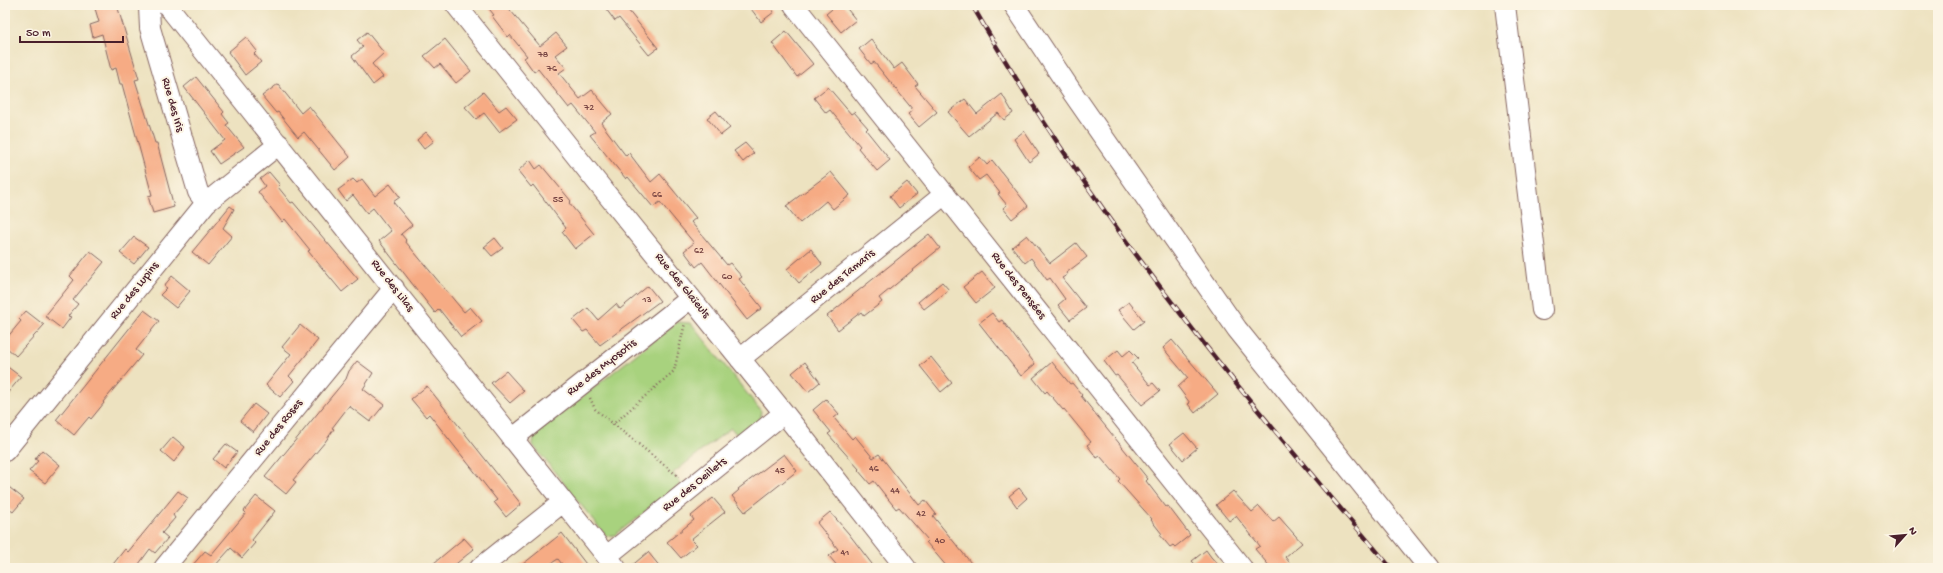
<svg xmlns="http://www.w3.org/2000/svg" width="1943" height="573" font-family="'Gochi Hand',sans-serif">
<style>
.green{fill:#a8d27e;stroke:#797854}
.building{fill:#f6ab84}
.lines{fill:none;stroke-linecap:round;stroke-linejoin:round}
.minor-casing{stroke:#83635f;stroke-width:22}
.path{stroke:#83635f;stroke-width:2.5;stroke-dasharray:1 3;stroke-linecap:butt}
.minor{stroke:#fff;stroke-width:20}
.rail-casing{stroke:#4a1f2b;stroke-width:4.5}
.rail{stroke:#fcf5e5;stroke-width:3;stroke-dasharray:9;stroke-linecap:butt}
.labels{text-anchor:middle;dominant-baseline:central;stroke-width:4;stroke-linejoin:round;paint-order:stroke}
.number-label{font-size:10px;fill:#754241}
.street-label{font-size:12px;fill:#4a1f2b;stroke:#fcf5e5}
</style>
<rect width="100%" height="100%" fill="#fcf5e5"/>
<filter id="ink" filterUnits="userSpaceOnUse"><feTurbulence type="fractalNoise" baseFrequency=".025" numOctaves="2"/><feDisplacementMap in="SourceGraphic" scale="8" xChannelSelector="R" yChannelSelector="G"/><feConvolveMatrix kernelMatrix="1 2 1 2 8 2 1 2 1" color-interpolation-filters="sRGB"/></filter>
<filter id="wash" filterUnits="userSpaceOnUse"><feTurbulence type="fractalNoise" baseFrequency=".012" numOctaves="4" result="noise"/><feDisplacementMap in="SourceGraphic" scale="16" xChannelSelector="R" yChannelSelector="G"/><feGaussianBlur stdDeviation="0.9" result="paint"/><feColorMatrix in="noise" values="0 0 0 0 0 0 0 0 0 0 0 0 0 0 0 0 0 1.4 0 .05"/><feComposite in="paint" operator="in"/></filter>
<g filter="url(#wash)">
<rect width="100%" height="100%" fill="#ede2c0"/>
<!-- green -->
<path class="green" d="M677 322 691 323 761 411 760 420 739 437 731 428 673 473 681 484 615 535 606 536 533 445 534 435Z"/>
<g id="blocks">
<!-- building -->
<path class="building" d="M94 5H117L139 79 135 80 155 143H157L174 207 153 213 148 196 152 195 122 84H120L116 68 111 70 102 34 93 37 90 25 99 22Z
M486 5H506L540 46 556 33 567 46 555 55 566 68 559 73 580 99 592 90 612 114 601 123 626 156 629 153 651 182 660 174 696 218 691 222 727 265 730 263 742 277 739 279 762 308 747 320 702 262 696 267 684 251 694 243 660 202 653 207 628 177 626 179 590 135 595 132 573 105 569 108 538 69 534 72 524 58 527 56 510 35 508 37 492 16 494 15Z
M603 5H624L658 48 649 55 619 18 615 21Z
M748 5H769L774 12 761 22Z
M837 5H844L856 20 841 32 826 14Z
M786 31 813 64 797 77 772 43Z
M367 32 384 53 372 64 383 77 373 85 352 56 363 47 357 40Z
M246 37 257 51 254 54 261 62 245 75 228 52Z
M445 39 471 71 456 83 440 64 435 68 424 56Z
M871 39 894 69 902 63 918 84 915 86 937 112 919 127 908 114 913 110 874 62 871 64 859 49Z
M196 77 224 112 222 114 229 123 226 125 244 147 219 164 210 151 225 140 184 87Z
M278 84 301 113 309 106 350 157 335 170 304 132 298 137 278 112 276 113 262 96Z
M828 87 851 114 854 112 868 128 866 130 890 160 877 171 858 148 860 146 830 110 826 113 814 98Z
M483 92 499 111 506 106 517 119 499 132 484 113 476 119 465 107Z
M1002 94 1013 113 1004 120 998 113 969 136 948 112 965 99 977 114Z
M716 111 730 128 721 135 707 118Z
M1024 131 1039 154 1029 162 1014 139Z
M426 132 434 141 424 149 417 140Z
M745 143 754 153 743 162 734 151Z
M980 157 987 165 992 160 1028 206 1012 219 1003 208 1007 205 998 194 1000 193 986 175 979 180 968 167Z
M530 160 536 169 541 165 571 201 569 203 594 234 575 249 562 232 566 228 533 185 531 187 518 171Z
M269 172 280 185 278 187 291 203 293 202 358 279 342 292 308 251 310 250 285 219 282 222 258 192 265 186 260 179Z
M831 172 850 195 833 209 826 201 800 223 786 206Z
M353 179 357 183 362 179 375 196 390 184 400 197 393 202 412 225 401 234 406 240 405 241 464 312 470 307 482 321 461 337 439 309 435 313 379 241 391 231 373 208 367 213 353 195 346 201 338 190Z
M907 182 917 194 899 208 890 196Z
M230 206 234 209 223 228 232 236 208 265 192 252Z
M929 234 940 248 879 298 882 302 864 316 861 312 838 330 827 316Z
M1027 235 1050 263 1076 243 1087 257 1066 273 1067 275 1062 278 1086 308 1070 320 1058 305 1065 299 1050 278 1047 280 1031 258 1025 263 1012 247Z
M134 237 148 247 134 264 120 253Z
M495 238 503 248 492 256 484 247Z
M811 249 822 264 799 283 787 269Z
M90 251 104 262 73 300 78 304 68 316 71 317 62 329 45 316 74 280 70 276Z
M982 272 995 288 976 303 963 287Z
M172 276 190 291 176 308 160 295 167 288 164 286Z
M942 282 949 290 924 309 918 302Z
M648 286 660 301 600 345 587 330 583 332 573 320 588 308 598 320 616 304 620 309Z
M1129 302 1144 321 1134 329 1118 310Z
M144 310 159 321 136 350 142 355 103 402 104 403 91 419 89 417 74 435 56 420Z
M26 311 44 325 16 356 5 346V340L21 321 19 319Z
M992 313 999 322 1002 320 1035 364 1021 376 979 323Z
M300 325 318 340 289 376 294 381 280 397 266 385 291 354 282 347Z
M1172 340 1218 394 1195 413 1188 404 1190 403 1178 387 1188 378 1163 348Z
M1118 350 1123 356 1130 350 1138 358 1132 363 1150 385 1153 383 1160 391 1142 405 1117 375 1115 376 1104 361Z
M931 357 952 383 941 392 920 366Z
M357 361 373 373 363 389 384 405 370 422 349 406 332 428 334 429 325 442 293 480 296 482 286 494 265 477 346 379 349 371Z
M805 362 820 382 808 392 792 373Z
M1052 362 1070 384 1072 383 1082 395 1081 396 1148 479 1146 481 1166 507 1168 506 1190 535 1175 547 1173 545 1170 547 1160 535 1162 534 1151 520 1152 519 1118 481 1120 479 1100 456 1097 458 1087 445 1091 442 1064 409 1063 410 1047 391 1045 393 1033 378Z
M5 365 21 377 5 396Z
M506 371 524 391 510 403 491 383Z
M427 386 521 504 506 517 494 502 497 500 429 414 426 417 411 399Z
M826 399 839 414 834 418 852 439 855 436 873 458 879 454 919 505 925 500 936 514 933 516 975 568H948L926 542 928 540 899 507 896 509 874 481 870 484 858 470 859 469 828 434 831 432 813 410Z
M254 404 267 414 253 432 240 421Z
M1184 433 1197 448 1183 460 1170 444Z
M173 437 185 447 174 462 161 451Z
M226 444 237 452 224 468 213 459Z
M42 450 60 465 45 483 29 471 38 461 35 459Z
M784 454 797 471 745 512 732 496 739 490 738 489Z
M5 484 24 499 13 512 5 506Z
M1019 488 1027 498 1017 507 1009 496Z
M178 491 188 498 173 515 175 518 162 533 168 538 155 553 150 549 136 568H110L125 549 128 552Z
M1233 491 1252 512 1259 506 1273 522 1279 517 1302 543 1285 557 1294 568H1271L1255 549 1260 546 1236 516 1229 521 1216 505Z
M256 496 275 511 252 540 255 543 242 558 231 548 213 568H190L205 551 211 555 246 513 244 511Z
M713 498 725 512 691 539 697 545 681 558 667 542 694 520 691 516Z
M830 512 849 534 875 568H839L829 556 838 549 817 523Z
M562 533 589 568H565L558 559 544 568H518Z
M464 538 474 549 451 568H428Z
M1206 550 1211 557 1221 568H1198L1192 561Z
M648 552 661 568H629Z"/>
</g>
</g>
<g filter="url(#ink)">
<use href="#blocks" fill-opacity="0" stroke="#83635f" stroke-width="1"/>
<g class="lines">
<!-- minor casing -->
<g class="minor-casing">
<path id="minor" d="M150 5 149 7 150 28 198 192 206 203
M167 5 616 568
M456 5 596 181 784 413 906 568
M794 5 1242 568
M1014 5 1072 92 1237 329 1429 568
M1505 5 1542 310
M740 359 945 194
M512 439 691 298
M5 451 206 203 279 144
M607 556 784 413
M164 568 394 288
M480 568 563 502"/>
</g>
<!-- path -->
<path class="path" d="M590 398 595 409 679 477
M612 425 674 371 685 323"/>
<!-- minor -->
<use href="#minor" class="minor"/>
<!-- rail casing -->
<g class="rail-casing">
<path id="rail" d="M972 5C1038 120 1115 230 1197 335 1259 414 1326 491 1391 568"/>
</g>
<!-- rail -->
<use href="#rail" class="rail"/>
</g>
</g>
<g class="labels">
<!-- number labels -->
<g class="number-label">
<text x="543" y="55">78</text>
<text x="552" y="69">76</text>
<text x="589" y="108">72</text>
<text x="657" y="195">66</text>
<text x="558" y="200">55</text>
<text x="699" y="251">62</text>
<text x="727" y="277">60</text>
<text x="647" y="300">13</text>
<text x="874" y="469">46</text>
<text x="780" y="471">45</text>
<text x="895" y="491">44</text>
<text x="921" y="514">42</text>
<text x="940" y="541">40</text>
<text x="845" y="553">41</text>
</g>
<!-- street labels -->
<g class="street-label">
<text transform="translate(172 105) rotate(74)">Rue des Iris</text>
<text transform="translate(843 277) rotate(-39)">Rue des Tamaris</text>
<text transform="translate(392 286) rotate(52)">Rue des Lilas</text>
<text transform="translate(682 286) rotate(51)">Rue des Glaïeuls</text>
<text transform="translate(1018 286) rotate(52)">Rue des Pensées</text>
<text transform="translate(135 291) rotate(-51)">Rue des Lupins</text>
<text transform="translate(602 368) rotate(-38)">Rue des Myosotis</text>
<text transform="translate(279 428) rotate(-51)">Rue des Roses</text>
<text transform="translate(695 485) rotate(-39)">Rue des Oeillets</text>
</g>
</g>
<!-- margin -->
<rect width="1943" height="573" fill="none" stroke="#fcf5e5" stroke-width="20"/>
<!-- north arrow -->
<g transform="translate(1905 535) rotate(63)" stroke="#fcf5e5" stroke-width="3" paint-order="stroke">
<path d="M0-3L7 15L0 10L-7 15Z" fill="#4a1f2b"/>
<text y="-6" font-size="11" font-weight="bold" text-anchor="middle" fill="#4a1f2b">N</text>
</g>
<!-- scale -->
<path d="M20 36v6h103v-6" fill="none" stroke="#4a1f2b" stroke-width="2"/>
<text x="26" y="36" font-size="12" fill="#4a1f2b" stroke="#fcf5e5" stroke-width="3" paint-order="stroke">50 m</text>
</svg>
